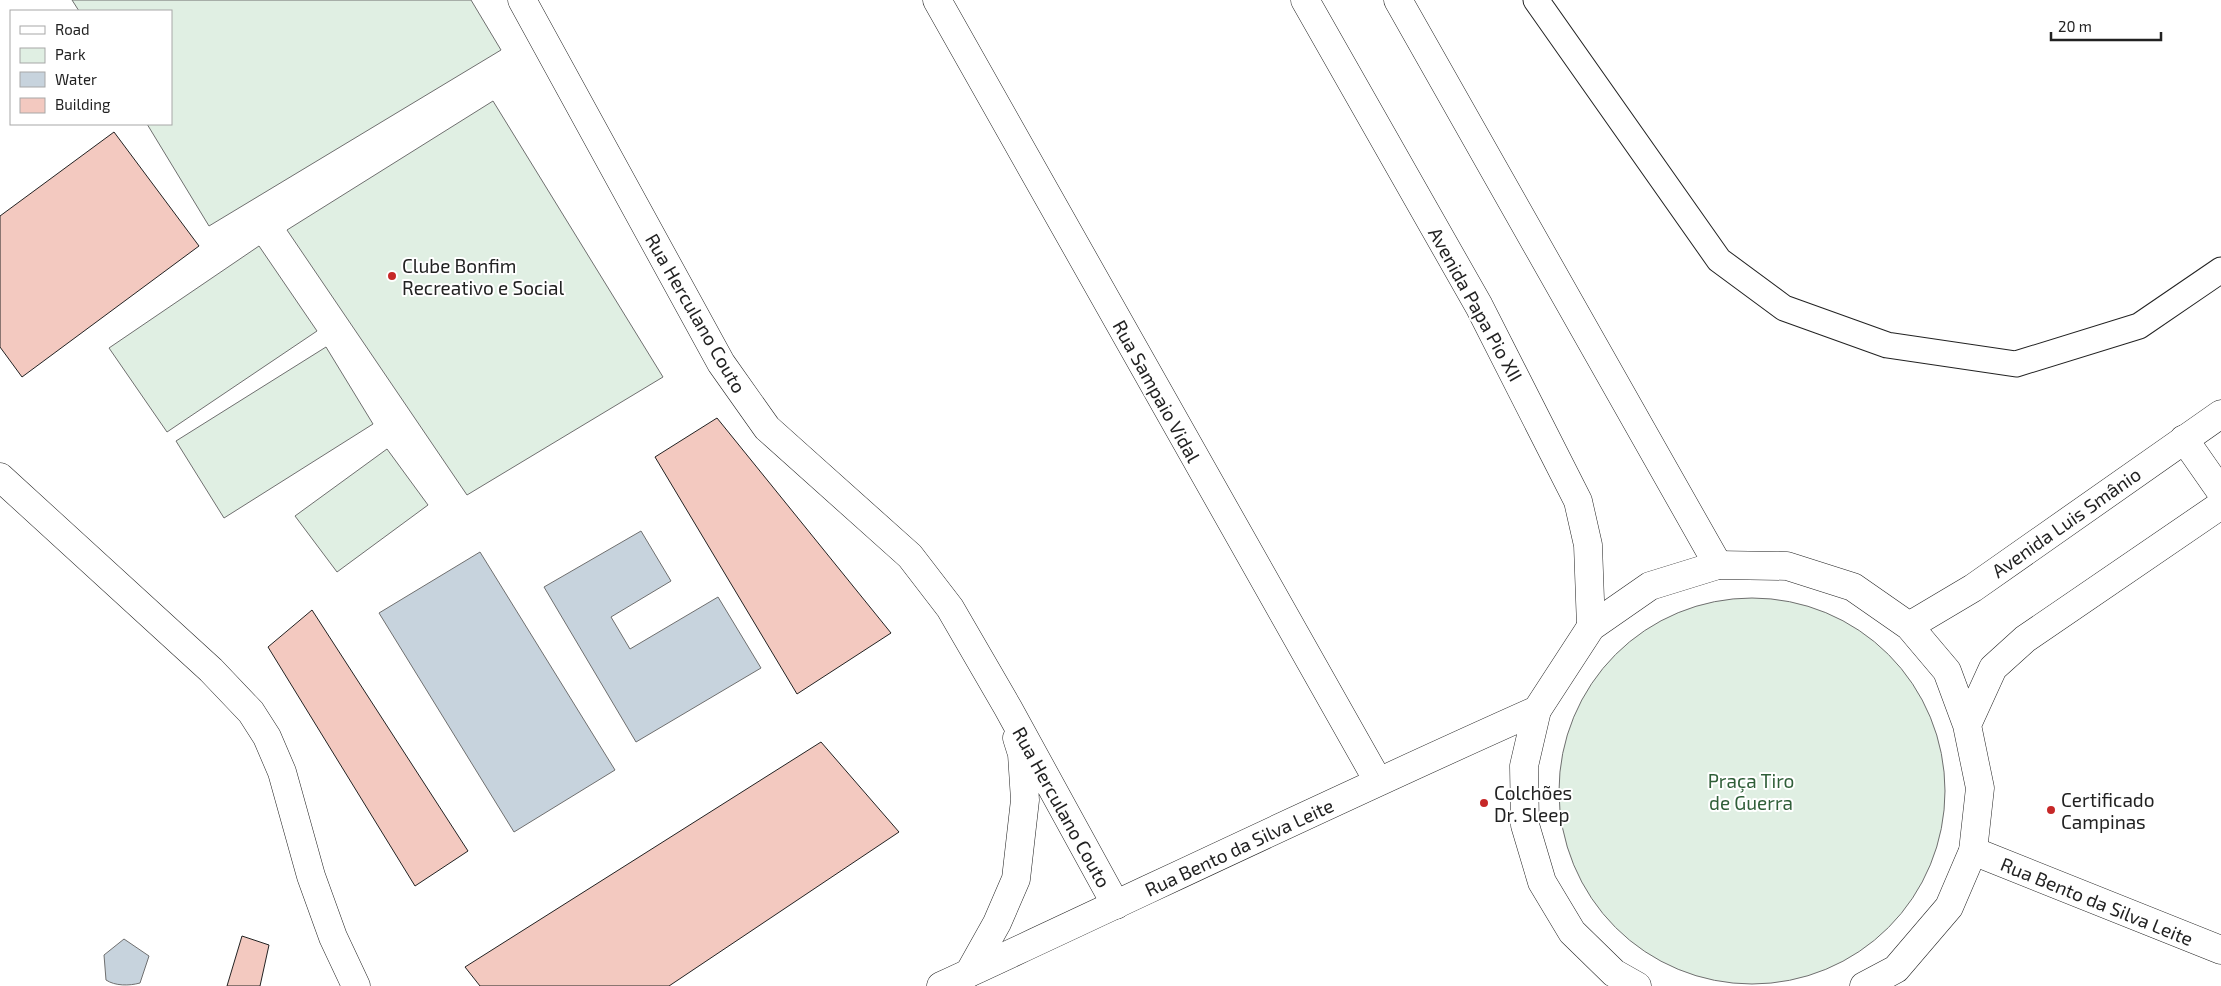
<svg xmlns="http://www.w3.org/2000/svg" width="2221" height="986" font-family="'Exo 2',sans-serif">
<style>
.green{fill:#e0efe3;stroke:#6f6f6f}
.water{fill:#c7d3dd;stroke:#6f6f6f}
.building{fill:#f3c9c0;stroke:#222}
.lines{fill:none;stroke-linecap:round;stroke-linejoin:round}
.pedestrian-casing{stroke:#222;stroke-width:27}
.minor-casing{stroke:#222;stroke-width:29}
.tertiary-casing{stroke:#222;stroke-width:29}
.secondary-casing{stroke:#222;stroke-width:29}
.primary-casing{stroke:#222;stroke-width:29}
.pedestrian{stroke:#fff;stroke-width:25}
.minor{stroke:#fff;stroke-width:28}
.tertiary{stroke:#fff;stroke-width:28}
.secondary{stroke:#fff;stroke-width:28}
.primary{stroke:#fff;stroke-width:28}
.poi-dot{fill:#c62828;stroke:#fff;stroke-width:2}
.labels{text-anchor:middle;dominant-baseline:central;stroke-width:4;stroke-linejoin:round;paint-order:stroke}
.poi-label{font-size:19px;fill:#222;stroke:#fff;text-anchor:start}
.street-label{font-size:19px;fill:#222;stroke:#fff}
.park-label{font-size:19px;fill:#2f5e38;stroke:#fff}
</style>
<rect width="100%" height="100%" fill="#fff"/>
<!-- green -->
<path class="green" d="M72 0H471L501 50 209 226 147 124H171V11H79Z
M493 101 663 377 467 495 287 230Z
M259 246 317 331 167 432 109 348Z
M326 347 373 424 224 518 176 441Z
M387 449 428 505 337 572 295 516Z
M1559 791a193 193 0 1 1 386 0a193 193 0 1 1-386 0Z"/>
<!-- water -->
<path class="water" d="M641 531 671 581 611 617 630 649 718 597 761 668 636 742 544 587Z
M480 552 615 770 514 832 379 613Z
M124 939 149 956 140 983C129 986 115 986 106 980L104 955Z"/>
<!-- building -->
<path class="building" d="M114 132 199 246 22 377 0 347V216Z
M717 418 891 633 797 694 655 457Z
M312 610 468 851 415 886 268 647Z
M821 742 899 832 669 986H480L465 967Z
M242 936 269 945 260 986H227Z"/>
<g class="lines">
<!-- pedestrian casing -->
<g class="pedestrian-casing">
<path id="pedestrian" d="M1536 0 1719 260 1784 308 1887 345 2016 364 2139 326 2221 270"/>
</g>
<!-- minor casing -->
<g class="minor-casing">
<path id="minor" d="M522 0 721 363 767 428 910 556 950 608 1008 708 1116 905
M937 0 1378 781
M2184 439 2221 492
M0 477 211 670 251 712 267 737 282 772 311 876 333 937 356 986
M1973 851 2221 950
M969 973 997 923 1016 879 1025 800 1022 754 1017 738"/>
</g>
<!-- tertiary casing -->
<g class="tertiary-casing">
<path id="tertiary" d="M1305 0 1479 306 1578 501 1588 545 1591 627
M1398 0 1718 565"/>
</g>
<!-- secondary casing -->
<g class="secondary-casing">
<path id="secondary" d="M941 986C1140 894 1337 799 1537 710"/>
</g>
<!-- primary casing -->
<g class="primary-casing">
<path id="primary" d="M1909 626 1973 588 2221 414
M1967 725 1993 668 2025 639 2221 505
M1637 986 1614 973 1572 932 1542 882 1525 825 1524 766 1537 710 1591 627 1650 586 1718 565 1787 566 1853 587 1909 626 1947 671 1967 725 1980 788 1973 851 1949 907 1896 969 1864 986"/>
</g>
<!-- pedestrian -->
<use href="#pedestrian" class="pedestrian"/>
<!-- minor -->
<use href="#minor" class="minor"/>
<!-- tertiary -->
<use href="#tertiary" class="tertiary"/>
<!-- secondary -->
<use href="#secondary" class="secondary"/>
<!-- primary -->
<use href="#primary" class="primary"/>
</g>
<!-- markers -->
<g class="poi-dot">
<circle cx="392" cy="276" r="5"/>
<circle cx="1484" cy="803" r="5"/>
<circle cx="2051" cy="810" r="5"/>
</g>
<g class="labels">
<!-- poi labels -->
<g class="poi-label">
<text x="402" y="265">Clube Bonfim<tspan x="402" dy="22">Recreativo e Social</tspan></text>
<text x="1494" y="792">Colchões<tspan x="1494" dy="22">Dr. Sleep</tspan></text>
<text x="2061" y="799">Certificado<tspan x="2061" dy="22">Campinas</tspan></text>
</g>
<!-- street labels -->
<g class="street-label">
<text transform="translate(1476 304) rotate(61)">Avenida Papa Pio XII</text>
<text transform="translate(696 313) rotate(60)">Rua Herculano Couto</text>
<text transform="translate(1157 391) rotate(61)">Rua Sampaio Vidal</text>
<text transform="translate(2066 522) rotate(-35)">Avenida Luis Smânio</text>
<text transform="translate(1062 807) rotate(61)">Rua Herculano Couto</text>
<text transform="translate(1239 847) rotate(-25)">Rua Bento da Silva Leite</text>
<text transform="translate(2097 901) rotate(22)">Rua Bento da Silva Leite</text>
</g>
<!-- park labels -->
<g class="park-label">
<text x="1751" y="780">Praça Tiro<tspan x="1751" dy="22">de Guerra</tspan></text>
</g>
</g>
<!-- legend -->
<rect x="10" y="10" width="162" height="115" fill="#ffffff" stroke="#a7a7a7"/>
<rect x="20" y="26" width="25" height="8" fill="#ffffff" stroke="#a7a7a7"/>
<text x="55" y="35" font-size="15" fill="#222222">Road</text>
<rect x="20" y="48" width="25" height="15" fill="#e0efe3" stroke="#a7a7a7"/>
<text x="55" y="60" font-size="15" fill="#222222">Park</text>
<rect x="20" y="72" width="25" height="15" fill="#c7d3dd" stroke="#a7a7a7"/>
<text x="55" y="85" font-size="15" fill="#222222">Water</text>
<rect x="20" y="98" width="25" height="15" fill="#f3c9c0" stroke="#a7a7a7"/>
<text x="55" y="110" font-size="15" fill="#222222">Building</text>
<!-- scale -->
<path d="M2051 32v8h110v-8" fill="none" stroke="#222222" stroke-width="2.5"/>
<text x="2058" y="32" font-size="15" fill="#222222" stroke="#ffffff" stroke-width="4" paint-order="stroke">20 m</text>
</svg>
